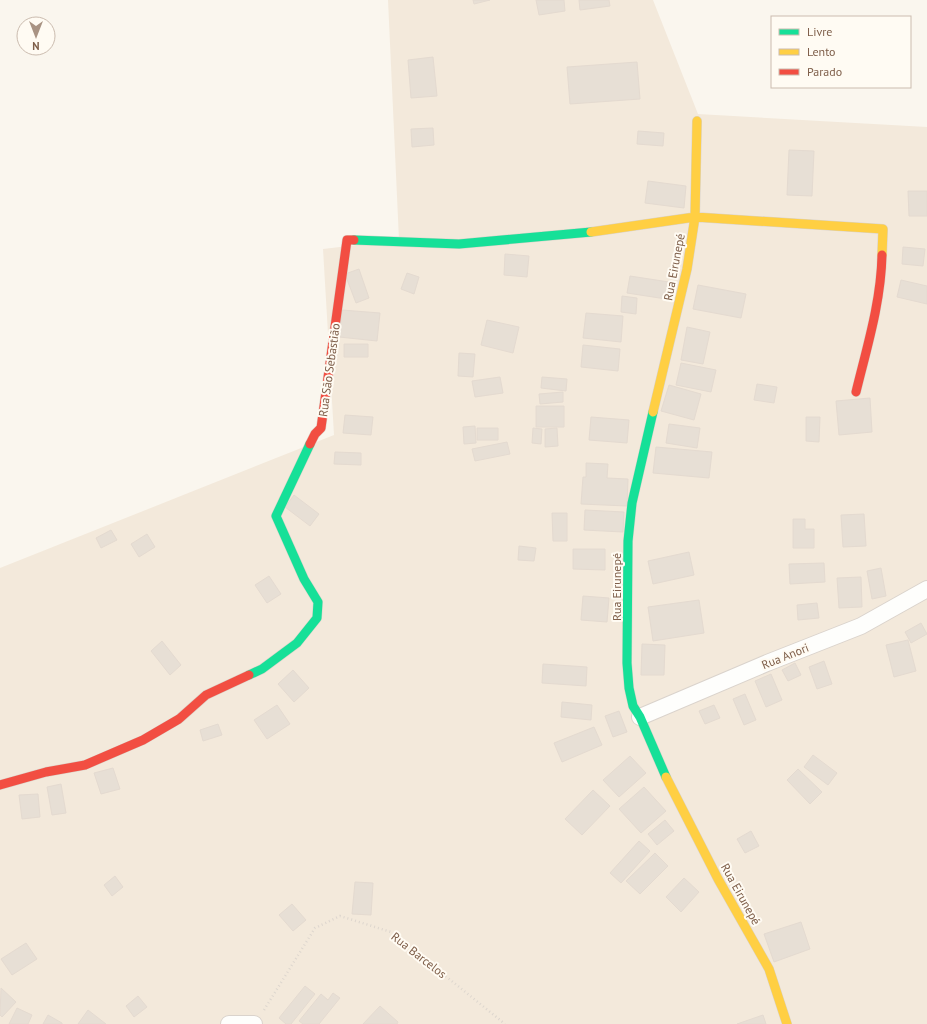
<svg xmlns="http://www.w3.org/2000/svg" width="927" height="1024" font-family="'PT Sans',sans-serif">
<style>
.residential{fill:#f3e9db}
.building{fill:#e7dfd5;stroke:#e4dad0}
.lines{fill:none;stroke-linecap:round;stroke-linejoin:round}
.street-casing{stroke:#dad3cc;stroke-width:18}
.fast-casing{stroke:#d9d2c9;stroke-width:10}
.slow-casing{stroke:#d9d2c9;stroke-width:10}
.jam-casing{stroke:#d9d2c9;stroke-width:10}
.path{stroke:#ddd6ce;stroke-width:2.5;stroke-dasharray:1 3;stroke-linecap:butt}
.street{stroke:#fefefc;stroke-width:16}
.fast{stroke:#16e098;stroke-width:9}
.slow{stroke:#ffcf43;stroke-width:9}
.jam{stroke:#f24e42;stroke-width:9}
.labels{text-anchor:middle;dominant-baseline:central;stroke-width:4;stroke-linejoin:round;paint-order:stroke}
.street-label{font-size:12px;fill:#7e5e49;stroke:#fffbf3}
</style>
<rect width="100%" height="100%" fill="#faf6ee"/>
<!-- residential -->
<path class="residential" d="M388 0H653L698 114 927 127V1024H0V568L334 435 323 249 399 240Z"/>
<!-- building -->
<path class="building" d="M473 0H490L474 4Z
M536 0H564L565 11 539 15Z
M579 0H609L610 6 580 10Z
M433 57 437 96 411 98 408 60Z
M637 62 640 99 570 104 567 67Z
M433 128 434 145 412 147 411 129Z
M638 131 664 133 663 146 637 144Z
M789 150 814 151 812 196 787 195Z
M648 181 686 186 684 208 645 203Z
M908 191H927V216H909Z
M903 247 925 249 923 266 902 264Z
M505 254 529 256 527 277 504 275Z
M359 269 369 298 356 303 345 274Z
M407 273 419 277 414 294 401 289Z
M630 276 669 282 666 299 627 293Z
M901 280 927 286V304L897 297Z
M698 285 746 294 741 318 693 309Z
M622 296 637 298 636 314 621 312Z
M342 310 380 313 377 341 339 337Z
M586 313 623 316 621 342 583 338Z
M487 320 519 327 513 353 481 345Z
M687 327 710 332 703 364 681 360Z
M344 344H368V357H344Z
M583 345 620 349 618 371 581 367Z
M459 353 475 354 473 377 458 376Z
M681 363 716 370 711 392 676 385Z
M500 377 503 393 475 397 472 381Z
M542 377 567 379 566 391 541 388Z
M757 384 777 387 774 403 754 400Z
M669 385 701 394 694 420 661 411Z
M563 392V402L540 404 539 394Z
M870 398 872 432 839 435 836 401Z
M536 406H564V427H536Z
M345 415 373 417 371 435 343 433Z
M591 417 629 420 627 443 589 440Z
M806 417H820L819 442 806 441Z
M669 424 700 428 697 448 666 443Z
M475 426 476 443 464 444 463 427Z
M477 428H498V440H477Z
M533 428 542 429 541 444 532 443Z
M557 428 558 446 545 447V429Z
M507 442 510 454 475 461 472 449Z
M656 447 712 452 709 478 653 473Z
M335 452 361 453V465L334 464Z
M586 463 608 464 607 478 628 479 627 506 581 504 583 477H586Z
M294 495 319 514 310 526 285 507Z
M585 510 624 512 623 532 584 530Z
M552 513H567V541H553Z
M864 514 866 546 843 547 841 515Z
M793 519H805V529H814V548H793Z
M111 530 117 540 101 548 96 538Z
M147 534 155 547 139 557 131 544Z
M519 546 536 548 534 561 518 560Z
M573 549H605V570L573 569Z
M689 552 694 575 653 584 648 561Z
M824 563 825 582 790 584 789 564Z
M881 568 886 596 872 599 867 571Z
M269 576 281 594 267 603 255 585Z
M861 577 862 607 839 608 837 578Z
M583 596 609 598 607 622 581 620Z
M699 600 704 633 653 641 648 607Z
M817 603 819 618 798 620 797 605Z
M921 623 927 634 911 643 905 632Z
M908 640 916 671 894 677 886 645Z
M162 641 181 665 170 675 151 651Z
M642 644 665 645 664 675H641Z
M824 661 832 684 817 689 809 667Z
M795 663 801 675 788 681 782 670Z
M543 664 587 667 586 686 542 683Z
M293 670 309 688 294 702 278 684Z
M771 674 782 700 766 707 755 681Z
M745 694 756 720 744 725 733 699Z
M562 702 592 705 591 720 561 717Z
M277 705 290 724 267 739 254 720Z
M714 705 720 718 705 724 699 711Z
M619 711 627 732 613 737 605 716Z
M218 724 222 735 203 741 200 730Z
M594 727 602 745 562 762 554 743Z
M813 755 837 773 828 785 804 767Z
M630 756 646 773 619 797 603 780Z
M113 768 120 789 101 794 94 773Z
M798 769 822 792 810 804 787 780Z
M61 784 66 813 52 815 47 787Z
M644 787 666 811 641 833 619 809Z
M593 790 610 806 582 835 565 819Z
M38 794 40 817 22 819 19 795Z
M665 820 674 831 657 845 648 834Z
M751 831 759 846 745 853 737 839Z
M639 841 650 851 621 883 610 873Z
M655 853 668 866 640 894 626 881Z
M115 876 123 887 112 896 104 885Z
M684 878 699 892 681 912 666 897Z
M355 882 373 883 371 915 352 914Z
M292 904 306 920 293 931 279 915Z
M801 922 810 949 774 962 764 934Z
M26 943 37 959 12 975 1 959Z
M305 986 315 994 291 1024H286L279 1018Z
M1 988 16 1002 2 1017 0 1015Z
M333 993 340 998 319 1024H303L299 1021 321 994 328 1000Z
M138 996 147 1007 134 1017 126 1006Z
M380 1006 398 1022 397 1024H363Z
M17 1008 32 1015 28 1024H9Z
M88 1010 106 1024H78Z
M48 1015 62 1023V1024H43Z
M763 1015 766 1024H737Z"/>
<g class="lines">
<!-- street casing -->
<g class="street-casing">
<path id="street" d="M640 717 767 663 861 626 927 589
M229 1024H254"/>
</g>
<!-- fast casing -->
<g class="fast-casing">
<path id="fast" d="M354 240 459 244 591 232
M653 412 632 503 628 541 627 663 629 688 633 706 640 717 666 777
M249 675 262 669 297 643 317 618 318 602 304 579 276 516 310 444"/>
</g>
<!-- slow casing -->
<g class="slow-casing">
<path id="slow" d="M591 232 695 217 883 229 882 255
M653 412 687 269 695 217 697 121
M666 777 718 879 769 969 787 1024"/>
</g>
<!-- jam casing -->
<g class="jam-casing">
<path id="jam" d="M856 392C867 347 881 302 882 255
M310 444 315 434 321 428 347 240H354
M0 785 46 772 85 765 143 740 179 719 206 695 249 675"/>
</g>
<!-- path -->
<path class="path" d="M264 1010 315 928 340 916 391 932 505 1024"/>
<!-- street -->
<use href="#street" class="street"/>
<!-- fast -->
<use href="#fast" class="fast"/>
<!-- slow -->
<use href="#slow" class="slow"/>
<!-- jam -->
<use href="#jam" class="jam"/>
</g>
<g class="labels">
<!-- street labels -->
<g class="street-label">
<text transform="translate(674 267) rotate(-79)">Rua Eirunepé</text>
<text transform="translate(329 370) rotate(-82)">Rua São Sebastião</text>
<text transform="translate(616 587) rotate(-90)">Rua Eirunepé</text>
<text transform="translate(785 656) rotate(-22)">Rua Anori</text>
<text transform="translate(741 894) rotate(61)">Rua Eirunepé</text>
<text transform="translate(419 955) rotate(38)">Rua Barcelos</text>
</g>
</g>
<!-- legend -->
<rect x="771" y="16" width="140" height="72" fill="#fffbf3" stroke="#cbbcaf"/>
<rect x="779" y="29" width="20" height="6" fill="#16e098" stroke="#cbbcaf"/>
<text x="807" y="36" font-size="12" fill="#7e5e49">Livre</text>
<rect x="779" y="49" width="20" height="6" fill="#ffcf43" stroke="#cbbcaf"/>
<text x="807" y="56" font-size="12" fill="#7e5e49">Lento</text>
<rect x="779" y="69" width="20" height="6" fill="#f24e42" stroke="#cbbcaf"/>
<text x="807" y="76" font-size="12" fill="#7e5e49">Parado</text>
<!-- north arrow -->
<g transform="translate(36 36) rotate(180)"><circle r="19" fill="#fffbf3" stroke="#cbbcaf"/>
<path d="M0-3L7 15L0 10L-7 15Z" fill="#a99383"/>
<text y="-6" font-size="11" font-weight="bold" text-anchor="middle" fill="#7e5e49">N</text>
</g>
</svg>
